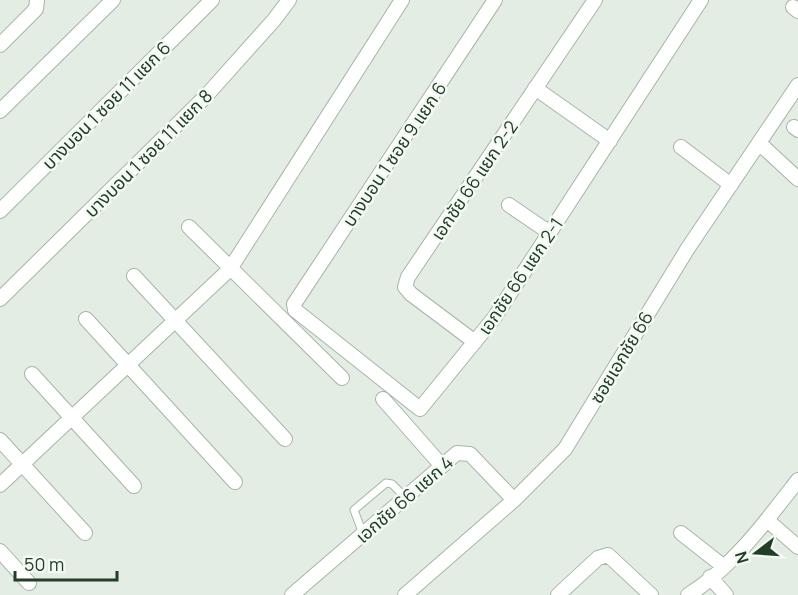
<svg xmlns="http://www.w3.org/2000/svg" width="798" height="595" font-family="Manrope,'Noto Sans Thai',sans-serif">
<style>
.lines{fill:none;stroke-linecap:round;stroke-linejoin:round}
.lane-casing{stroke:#a6b5a7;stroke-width:9}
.street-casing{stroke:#a6b5a7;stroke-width:16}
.lane{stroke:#fff;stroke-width:7}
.street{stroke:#fff;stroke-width:14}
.labels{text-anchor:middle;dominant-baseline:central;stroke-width:5;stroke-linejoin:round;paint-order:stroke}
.street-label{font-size:18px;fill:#223f26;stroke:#f4f9f4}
</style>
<rect width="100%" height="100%" fill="#e4ede3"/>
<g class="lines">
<!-- lane casing -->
<g class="lane-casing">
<path id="lane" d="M363 534 354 510 386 483 392 484 406 498"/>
</g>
<!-- street casing -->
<g class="street-casing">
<path id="street" d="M495 0 294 304 295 310 420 409 494 318 701 0
M793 7 798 11
M0 45 36 9 37 0
M535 88 610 141
M0 111 113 0
M794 127 798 130
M759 143 798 179
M681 147 731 185
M509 205 550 233
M0 211 212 0
M189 227 342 378
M134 276 285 439
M0 299 206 96 274 20 289 0
M86 319 235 482
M475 342 411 294 405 287 408 277 595 0
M32 374 134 486
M383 399 442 466
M0 440 85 533
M0 485 230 269 402 0
M767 520 798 547
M681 533 723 566
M0 551 29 583
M710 577 726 595
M292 595 457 453 470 454 514 500
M405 595 514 500 565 449 688 248 798 85
M558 595 598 558 608 555 651 595
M688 595C732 568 767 520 798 480"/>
</g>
<!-- lane -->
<use href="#lane" class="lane"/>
<!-- street -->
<use href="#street" class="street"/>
</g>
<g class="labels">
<!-- street labels -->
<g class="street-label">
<text transform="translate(106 105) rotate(-45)">บางบอน 1 ซอย 11 แยก 6</text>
<text transform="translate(148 153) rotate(-45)">บางบอน 1 ซอย 11 แยก 8</text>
<text transform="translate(394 154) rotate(-56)">บางบอน 1 ซอย 9 แยก 6</text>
<text transform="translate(474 180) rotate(-56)">เอกชัย 66 แยก 2-2</text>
<text transform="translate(520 276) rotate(-56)">เอกชัย 66 แยก 2-1</text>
<text transform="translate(621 357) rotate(-59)">ซอยเอกชัย 66</text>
<text transform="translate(404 499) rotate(-41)">เอกชัย 66 แยก 4</text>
</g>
</g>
<!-- north arrow -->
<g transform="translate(756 553) rotate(253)" stroke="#f4f9f4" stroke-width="4.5" paint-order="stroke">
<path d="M0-4.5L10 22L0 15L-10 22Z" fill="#223f26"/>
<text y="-9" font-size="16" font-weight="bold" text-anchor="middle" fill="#223f26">N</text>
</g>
<!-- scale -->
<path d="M15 571v9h102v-9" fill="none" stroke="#223f26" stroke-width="3"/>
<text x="24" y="571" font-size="18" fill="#223f26" stroke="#f4f9f4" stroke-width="4.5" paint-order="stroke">50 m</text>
</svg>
